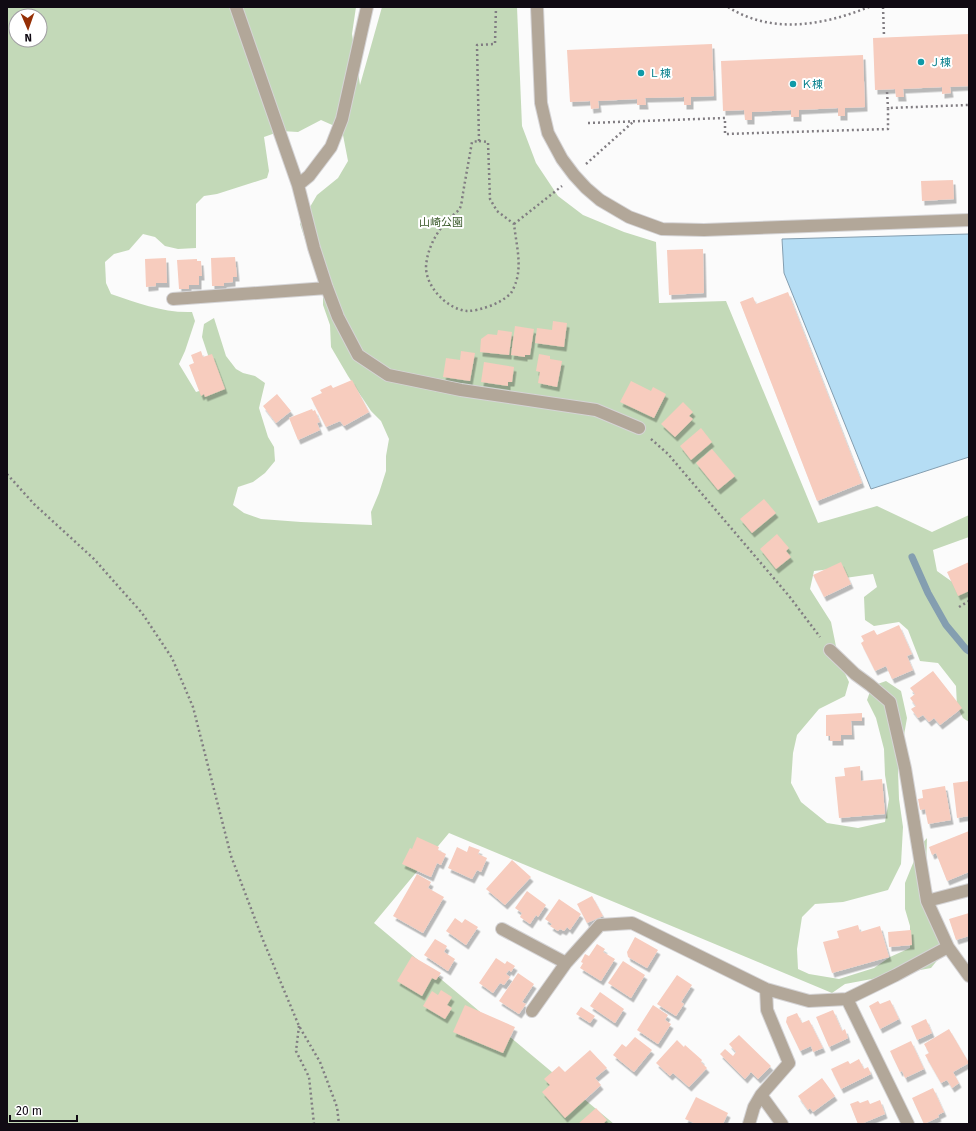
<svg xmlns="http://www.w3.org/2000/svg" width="976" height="1131" font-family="'Fira Sans','Noto Sans JP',sans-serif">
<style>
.green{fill:#c3d9b8;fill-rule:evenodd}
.water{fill:#b5ddf4;stroke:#849eb0}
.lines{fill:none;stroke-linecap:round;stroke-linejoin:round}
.stream{stroke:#849eb0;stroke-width:7}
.building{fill:#f7ccbe;filter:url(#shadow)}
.minor-casing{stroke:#d5d4d6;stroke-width:14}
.path{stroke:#817d82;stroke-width:2.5;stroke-dasharray:2 3;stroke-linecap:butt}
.minor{stroke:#b2a799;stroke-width:12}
.culture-dot{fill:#0f9aa8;stroke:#fff;stroke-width:1.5}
.labels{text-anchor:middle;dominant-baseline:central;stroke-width:4;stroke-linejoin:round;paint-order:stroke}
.culture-label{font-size:11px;fill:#0d838f;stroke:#fff;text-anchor:start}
.park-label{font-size:11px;fill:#3a5a2a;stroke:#fff}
</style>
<defs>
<filter id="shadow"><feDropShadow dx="2.5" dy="4.5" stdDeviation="0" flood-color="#0004"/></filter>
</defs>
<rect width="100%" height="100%" fill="#fbfbfb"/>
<!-- green -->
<path class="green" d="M7 7H356L352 34 360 85 382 7H517L522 126 536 163 558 196 583 215 624 232 656 242 659 303 726 301 818 523 877 506 932 532 969 515V537L933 550 937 571 951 581 969 588V722L963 718 957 706 956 686 938 663 920 661 908 630 899 622 874 626 865 620 864 597 877 587 873 574 845 578 831 569 814 571 810 589 831 622 839 661 849 682 845 696 819 709 797 735 793 753 791 783 801 802 827 823 858 828 885 822 889 799 885 775 884 749 876 718 867 700 872 686 886 681 901 691 907 718 898 770 899 799 903 827 901 864 888 890 843 902 815 904 802 917 797 949 798 969 809 974 839 979 874 968 890 957 910 948V926L905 909V883L920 846 927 838 925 902 944 952 931 968 845 984 832 993 449 833 374 923 614 1124H7ZM16 16H40V40H16ZM321 120 339 128 343 135 348 161 338 178 317 195 300 224 323 294V305L330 325 331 347 348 376 371 411 381 421 389 439 386 456V471L379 493 371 512 372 525 301 522 261 519 244 513 233 505 238 487 253 482 265 473 275 461 274 447 268 437 259 408 265 383 255 376 243 373 236 369 226 356 214 318 204 324 202 337 212 367V387L196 392 179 364 185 351 195 321 192 312C163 313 138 303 111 294L106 283 105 262 114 254 129 250 143 234 155 237 165 246 178 249 196 248V204L204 196 217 194 267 178 269 171 264 137 281 131 298 132Z"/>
<!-- water -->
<path class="water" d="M969 234V457L871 489 784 273 782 239Z"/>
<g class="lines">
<!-- stream -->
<path class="stream" d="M912 557 928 593 946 625 966 649 969 651"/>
</g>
<!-- building -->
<path class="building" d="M969 34V86L950 87 951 93 942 94V87L903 89 904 97H896L895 89 875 90 873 38Z
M712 44 714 96 691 97V105H684V97L645 98 646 105H637V99L598 101 599 108 591 109 590 101 570 102 567 50Z
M863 55 865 107 845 108V116H838V108L799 110V117H791V110L752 112V120H745L744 110 723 111 721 61Z
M953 180 954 199 922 201 921 181Z
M703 249 704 293 669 295 667 250Z
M235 257 237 277H233V282L224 283V286H212L211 258Z
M166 258 167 283H156V286L146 287 145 259Z
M197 259V261H201L202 276H199V285H189V289H179L177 260Z
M788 292 862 483 817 501 740 302 753 297 756 304Z
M553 321 567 323 564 347 535 343 537 328 552 330Z
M515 326 534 329 530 355H525V357L511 355Z
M498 330 512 332 509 355 480 352 481 339 488 334 497 335Z
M201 351 203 357 212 354 225 389 205 397 204 394 201 396 189 365 194 363 191 355Z
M461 351 475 353 470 381 443 377 446 358 460 360Z
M539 354 550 356V359L562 361 557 387 538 383 540 372 536 371Z
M484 362 514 367 512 382H508V386L481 382Z
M352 380 369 412 344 426 340 421 326 427 311 398 322 393 320 390 331 385 333 388Z
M631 381 651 391 653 387 666 394 654 418 620 402Z
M277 394 291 411 276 423 263 406Z
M683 402 693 412 689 416 693 419 675 437 661 424Z
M312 409 313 411 315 410 320 422 317 423 320 430 298 440 289 418Z
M701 428 712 442 691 460 680 446Z
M712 449 735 476 718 490 696 463Z
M764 499 776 513 752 533 740 519Z
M777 534 789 548 786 551 791 557 776 569 760 549Z
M841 562 851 584 824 597 813 575Z
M969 562V591L958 596 947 572Z
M899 625 912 654 907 656 913 670 892 679 886 666 875 671 861 643 864 641 861 636 874 630 877 635Z
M933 671 962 708 940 725 934 718 929 722 923 715 918 718 911 709 916 706 910 698 915 694 910 688Z
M862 713V721H851L852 735H841V741H830V736H826V715Z
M860 766 861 781 882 779 885 814 839 818 835 777 845 776 844 768Z
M969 781V816L957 818 953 783Z
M945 786 951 820 928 824 925 809 920 810 918 799 923 798 922 790Z
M969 831V872L947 881 936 853 932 855 929 847Z
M417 837 439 847 438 850 446 854 441 865 437 863 431 877 402 864 410 848 412 849Z
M469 846 480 850 478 854 487 858 481 872 477 870 472 879 448 868 457 847 467 852Z
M512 860 531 877 505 905 486 889Z
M417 874 431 882 428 888 444 897 423 933 393 916Z
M527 891 546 905 538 917 536 915 530 924 520 917 522 913 515 908Z
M592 896 603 916 587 923 577 904Z
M559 899 581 914 570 930 567 927 564 931 560 929 558 931 550 926 552 924 545 919Z
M969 913V936L956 940 949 919Z
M455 918 462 923 465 919 478 927 466 945 446 931Z
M858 925 860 932 880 926 889 957 832 973 823 942 839 938 837 931Z
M911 930 912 945 889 947 888 932Z
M635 937 658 950 647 968 628 957 627 952Z
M435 939 447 946 444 952 455 959 448 971 424 955Z
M597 944 605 949 603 952 615 959 601 981 580 968 583 963 581 962 585 954 589 956Z
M412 956 441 973 436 980 432 978 422 996 397 981Z
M496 958 505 964 507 961 515 966 511 972 509 970 506 974 510 977 504 985 500 983 493 993 479 983Z
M623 961 645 975 631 998 608 983Z
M518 973 534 984 522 1002 526 1004 519 1014 499 1001Z
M677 975 692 985 681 1002 684 1004 676 1016 657 1004Z
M441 990 452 997 447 1005 452 1008 445 1019 423 1006 432 991 438 995Z
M600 992 624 1009 615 1023 590 1006Z
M890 1000 899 1019 880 1029 869 1006 878 1001 880 1004Z
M465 1005 515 1027 503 1053 453 1032Z
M653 1005 668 1015 665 1020 671 1024 658 1044 637 1030Z
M581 1007 595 1016 590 1023 576 1014Z
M833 1010 842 1031 845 1029 848 1038 829 1047 816 1017Z
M797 1013 802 1023 809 1020 823 1048 813 1052 811 1046 800 1051 786 1022 787 1017Z
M926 1019 932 1033 917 1040 911 1026Z
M949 1029 969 1063 953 1072 959 1083 952 1088 947 1080 941 1083 925 1055 929 1053 924 1044Z
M739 1035 771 1066 758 1079 751 1072 745 1079 720 1054 725 1049 733 1056 736 1052 729 1044Z
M635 1037 652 1050 634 1072 613 1055 622 1044 626 1047Z
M677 1040 684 1047 685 1045 702 1060 701 1062 707 1068 689 1087 673 1073 670 1076 656 1063Z
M911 1041 924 1069 905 1078 902 1071 900 1072 890 1051Z
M590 1050 607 1068 595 1078 601 1085 565 1118 542 1092 550 1085 544 1079 559 1066 565 1072Z
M859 1059 864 1069 868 1067 871 1074 841 1089 831 1069 848 1061 850 1064Z
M822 1078 835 1096 813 1112 810 1108 808 1110 798 1096Z
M933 1088 944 1112 938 1115 939 1117 924 1124 912 1098Z
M696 1097 728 1113 723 1124H696L685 1119Z
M868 1100 870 1104 880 1100 885 1114 861 1124H858L850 1104 858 1101 860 1103Z
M596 1108 607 1120 603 1124H578Z"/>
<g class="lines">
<!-- minor casing -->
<g class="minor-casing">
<path id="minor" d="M236 7 298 185 314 248 327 288 338 317 358 355 388 375 461 390 596 410 639 428
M537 7 541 103 548 133 562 159 574 175 586 188 600 200 629 217 662 229 704 230 969 220
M298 185 309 176 331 147 342 119 367 7
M173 299 327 288
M830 650 855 674 870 685 890 702 905 768 927 901 948 947
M927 901 969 890
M502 929 566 963
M847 999 908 1124
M532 1011 566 963 600 925 632 923 766 989 809 1001 847 999 896 975 948 947 969 976
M761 1095 782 1124
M749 1124 754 1107 761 1095 789 1063 767 1010 766 989"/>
</g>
<!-- path -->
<path class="path" d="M728 7C772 35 824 25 869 7
M883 7 884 36
M887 92 888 108
M588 123 725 118V134L888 129V108L969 105
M479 141 488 142 490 199 497 211 514 224C516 243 522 264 516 282 515 285 513 290 511 293 502 303 480 311 467 311 447 309 426 287 426 267 427 250 435 234 447 221 450 217 457 213 460 208 462 204 462 197 463 193 466 176 469 159 472 142Z
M479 141 477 45 495 44 496 7
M586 164 633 122
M514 224 562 186
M651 439 668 454 789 596 820 637
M7 474 34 504 94 559 142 613 172 658 193 707 231 856 263 940 299 1026 320 1062 337 1107 339 1124
M959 607 969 601
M299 1026 296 1051 309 1077 314 1124"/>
<!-- minor -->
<use href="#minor" class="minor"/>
</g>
<!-- markers -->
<g class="culture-dot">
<circle cx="921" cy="62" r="4"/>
<circle cx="641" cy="73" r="4"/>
<circle cx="793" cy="84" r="4"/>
</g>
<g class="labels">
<!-- culture labels -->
<g class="culture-label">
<text x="929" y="62">Ｊ棟</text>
<text x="649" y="73">Ｌ棟</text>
<text x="801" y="84">Ｋ棟</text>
</g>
<!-- park labels -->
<g class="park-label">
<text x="441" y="222">山崎公園</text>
</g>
</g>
<!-- border -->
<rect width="976" height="1131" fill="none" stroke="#100a13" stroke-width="16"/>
<!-- north arrow -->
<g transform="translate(28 28) rotate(178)"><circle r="19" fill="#ffffff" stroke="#9f9da1"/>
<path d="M0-3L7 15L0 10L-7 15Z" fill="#952f05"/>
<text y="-6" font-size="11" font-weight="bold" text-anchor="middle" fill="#100a13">N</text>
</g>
<!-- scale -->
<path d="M10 1115v6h67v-6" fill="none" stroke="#100a13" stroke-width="2"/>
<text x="16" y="1115" font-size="12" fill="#100a13" stroke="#ffffff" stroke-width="3" paint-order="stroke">20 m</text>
</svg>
